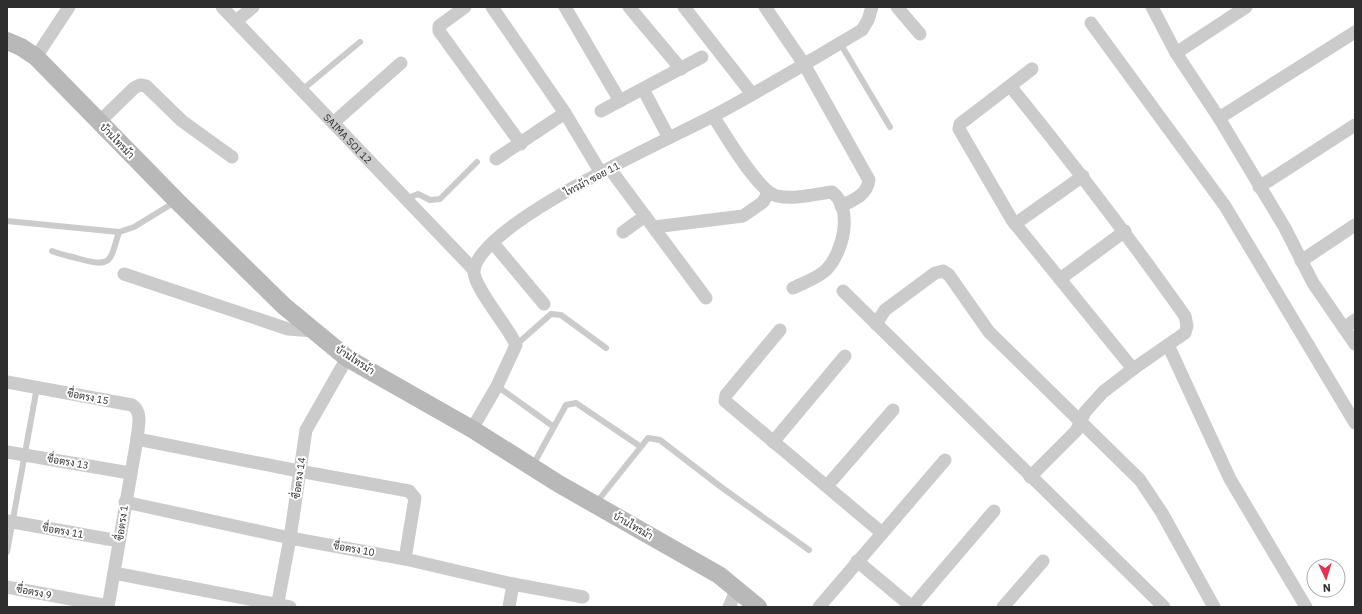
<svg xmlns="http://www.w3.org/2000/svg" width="1362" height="614" font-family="'IBM Plex Sans',Sarabun,sans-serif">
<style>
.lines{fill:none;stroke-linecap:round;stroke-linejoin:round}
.lane{stroke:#cbcbcb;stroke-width:6}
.street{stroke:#cbcbcb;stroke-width:13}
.secondary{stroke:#b8b8b8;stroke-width:18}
.labels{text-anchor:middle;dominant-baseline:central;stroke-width:4;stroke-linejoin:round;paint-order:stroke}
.street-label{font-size:10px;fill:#2e2e2e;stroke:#fff}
</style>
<rect width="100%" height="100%" fill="#fff"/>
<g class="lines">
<!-- lane -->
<path class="lane" d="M840 43 890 127
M302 90 360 42
M406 199 418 194 430 200 440 199 477 162
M7 221 119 232 134 227 175 202
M52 251C61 255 70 256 80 259 112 268 110 261 119 232
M516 345 551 314 561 315 606 348
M497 386 554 427
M533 465 566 405 576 403 641 447
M596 503 648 438 660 440 721 487 809 550
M7 552 37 387"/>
<!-- street -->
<g class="street">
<path id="s1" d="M222 7 474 270"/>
<path d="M465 7 439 26V31L521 144"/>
<path d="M492 7 565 113 601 173"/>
<path d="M565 7 620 101"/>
<path d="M629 7 681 69"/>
<path d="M684 7 752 94"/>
<path d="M765 7 804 64 869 180C867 195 854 200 841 206"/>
<path d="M897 7 920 34"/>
<path d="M1152 7 1176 53 1219 118 1285 228 1313 283 1355 344"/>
<path d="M236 21 253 7"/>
<path d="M1091 23 1225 206 1355 423"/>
<path d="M1176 53 1246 7"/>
<path d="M36 57 69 7"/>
<path d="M1032 69 960 124 959 129 1012 220 1133 369"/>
<path d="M1010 86C1071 161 1129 237 1185 316L1187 326 1185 333 1133 369 1103 392 1085 412 1076 431 1030 477"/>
<path d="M643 89 669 138"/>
<path d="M601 111 702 57"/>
<path d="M713 116C725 134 758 192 777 196 794 200 815 194 832 192 854 209 843 253 826 270 818 278 803 283 793 288"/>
<path d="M1219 118 1355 32"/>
<path d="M99 122 134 88 140 85 146 86 182 121 232 157"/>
<path d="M333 123 401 63"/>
<path d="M496 159 565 113"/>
<path d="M610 169 706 298"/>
<path d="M1259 187 1355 125"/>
<path d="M1015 224 1083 176"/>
<path d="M654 227 743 216 763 202 768 193"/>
<path d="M623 232 645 216"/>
<path d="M493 243 544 304"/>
<path d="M1301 261 1355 225"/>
<path d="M124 274 288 329 314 331"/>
<path d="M1060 279 1125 231"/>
<path d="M843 291 1164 607"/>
<path d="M876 324 885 310 935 273 943 271 949 275 989 332 1140 480 1162 513 1214 607"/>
<path d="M1344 328 1355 320"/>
<path d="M780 330 726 395 725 401 882 533"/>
<path d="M1168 345 1230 479 1306 607"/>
<path d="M7 382 132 405C143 412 138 427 137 439L108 607"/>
<path d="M472 429 497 386 516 345C509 327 471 285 474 269 486 220 666 141 713 116 764 89 813 59 862 30L868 20 872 7"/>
<path d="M137 439 299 471 409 491 415 498 405 559"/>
<path d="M773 442 845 356"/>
<path d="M7 452 130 473"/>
<path d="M827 486 893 410"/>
<path d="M125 502 290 538 405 559 513 584 583 597"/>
<path d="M7 521 119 541"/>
<path d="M857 561 912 607"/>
<path d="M114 573 290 607"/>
<path d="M7 587 108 606"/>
<path d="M277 607 290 538 306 430 347 358"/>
<path d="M509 607 513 584"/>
<path d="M729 607 737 589"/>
<path d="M819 607 945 460"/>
<path d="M912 607 994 511"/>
<path d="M1003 607 1043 561"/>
</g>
<!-- secondary -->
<path class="secondary" d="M7 41 21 47 36 57 177 201 284 306 347 358 472 429 559 484 719 575 758 607"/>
</g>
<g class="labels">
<!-- street labels -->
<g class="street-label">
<text stroke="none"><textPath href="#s1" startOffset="182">SAIMA SOI 12</textPath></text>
<text transform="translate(117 141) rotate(46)">บ้านไทรม้า</text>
<text transform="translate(592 179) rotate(-28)">ไทรม้า ซอย 11</text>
<text transform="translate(355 360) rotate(33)">บ้านไทรม้า</text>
<text transform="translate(88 397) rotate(11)">ซื่อตรง 15</text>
<text transform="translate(68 462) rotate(10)">ซื่อตรง 13</text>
<text transform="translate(299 478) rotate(-82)">ซื่อตรง 14</text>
<text transform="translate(122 523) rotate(-82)">ซื่อตรง 1</text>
<text transform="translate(633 526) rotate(30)">บ้านไทรม้า</text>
<text transform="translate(63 531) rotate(10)">ซื่อตรง 11</text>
<text transform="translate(354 549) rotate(10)">ซื่อตรง 10</text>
<text transform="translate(34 592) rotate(11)">ซื่อตรง 9</text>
</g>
</g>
<!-- border -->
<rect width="1362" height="614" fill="none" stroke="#2e2e2e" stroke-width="16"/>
<!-- north arrow -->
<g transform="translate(1326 578) rotate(176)"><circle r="19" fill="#ffffff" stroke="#ababab"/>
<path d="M0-3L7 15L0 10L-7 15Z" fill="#e5304f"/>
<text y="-6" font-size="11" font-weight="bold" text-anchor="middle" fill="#2e2e2e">N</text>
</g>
</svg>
